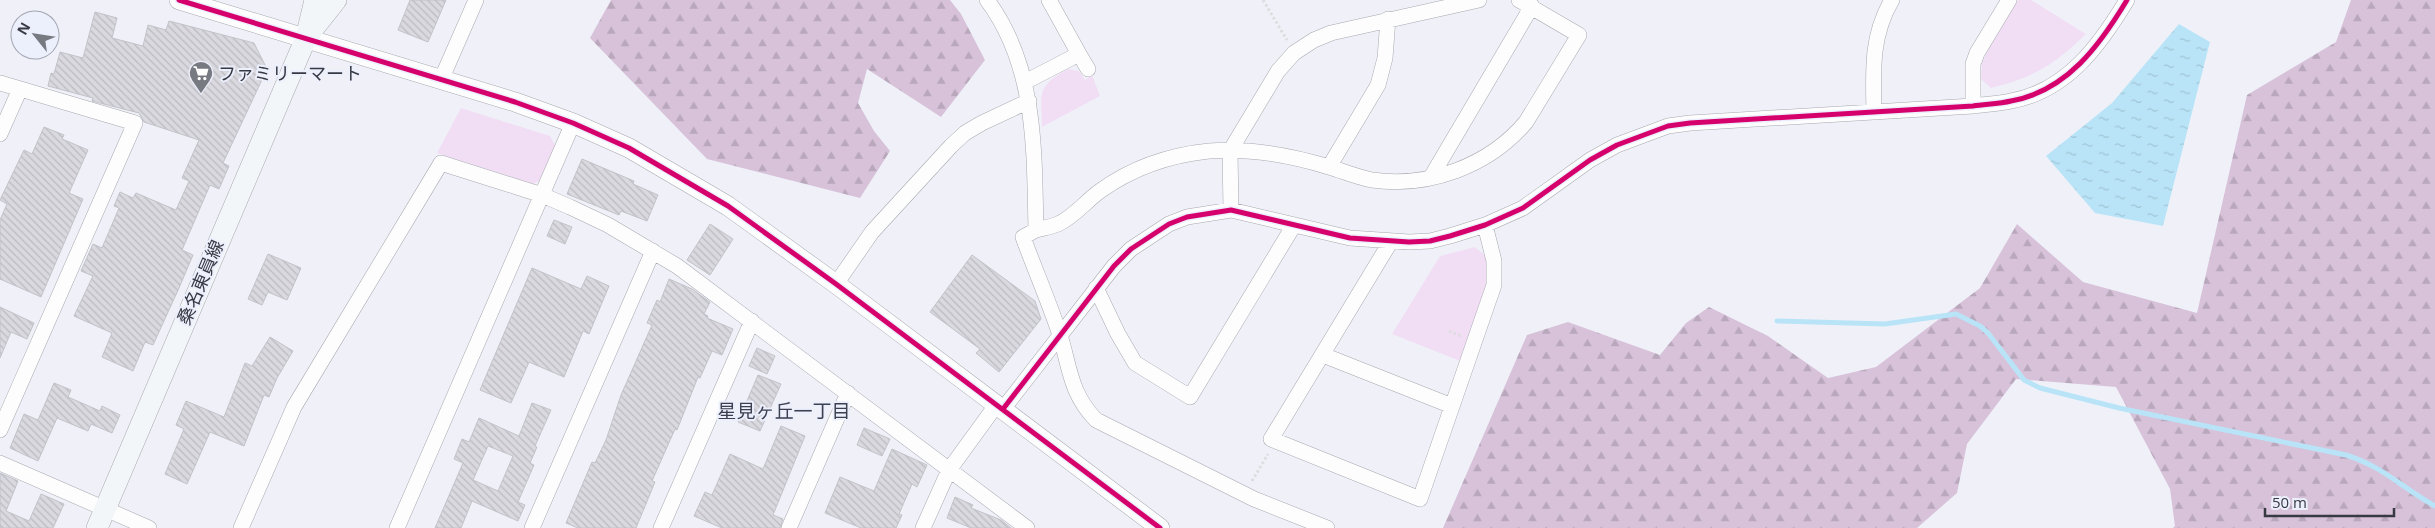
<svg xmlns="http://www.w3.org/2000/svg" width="2435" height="528" font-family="'Open Sans','Noto Sans JP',sans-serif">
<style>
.green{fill:#f1def5}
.forest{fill:url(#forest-firs)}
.water{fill:url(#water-ripples)}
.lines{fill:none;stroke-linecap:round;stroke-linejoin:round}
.stream{stroke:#b9e4f7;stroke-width:5}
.building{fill:url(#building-back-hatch);stroke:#c2c2c9;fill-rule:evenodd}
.minor-casing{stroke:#a7a8af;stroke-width:16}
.tertiary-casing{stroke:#a7a8af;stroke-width:20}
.secondary-casing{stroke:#a7a8af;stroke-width:22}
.path{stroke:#dddde0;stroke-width:3;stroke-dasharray:2.5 2.5;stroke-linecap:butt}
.minor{stroke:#fdfdfe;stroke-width:15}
.tertiary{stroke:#fdfdfe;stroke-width:19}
.secondary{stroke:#f3f6f9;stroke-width:21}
.cycleway-casing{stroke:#eceffc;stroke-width:8}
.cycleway{stroke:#d6006c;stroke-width:5}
.labels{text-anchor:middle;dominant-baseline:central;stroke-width:4;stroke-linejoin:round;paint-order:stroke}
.poi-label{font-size:18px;fill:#383a43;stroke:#eceffc;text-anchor:start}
.street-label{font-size:18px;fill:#383a43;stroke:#eceffc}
.neighbourhood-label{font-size:19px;fill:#3c4051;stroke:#eceffc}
</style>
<defs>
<pattern id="forest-firs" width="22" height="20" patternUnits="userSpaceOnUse" patternTransform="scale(1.25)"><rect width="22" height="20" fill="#d7c2da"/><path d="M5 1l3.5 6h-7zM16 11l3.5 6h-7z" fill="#b9a7bc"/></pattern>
<pattern id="water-ripples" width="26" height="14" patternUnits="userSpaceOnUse" patternTransform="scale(1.25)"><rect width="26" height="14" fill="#b9e4f7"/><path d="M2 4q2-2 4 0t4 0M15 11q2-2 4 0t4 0" fill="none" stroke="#a0c4d5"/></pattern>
<pattern id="building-back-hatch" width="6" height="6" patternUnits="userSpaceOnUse" patternTransform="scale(1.25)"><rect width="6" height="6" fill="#dad9e0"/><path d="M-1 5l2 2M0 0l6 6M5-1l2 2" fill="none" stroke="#bcbbc1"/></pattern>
</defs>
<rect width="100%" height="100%" fill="#f0f1f8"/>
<!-- green -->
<path class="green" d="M2018 0H2031L2086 34C2053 66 2034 77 1991 88L1981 79 1982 63 1987 52Z
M1068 69 1079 71 1085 80 1092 75 1100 96 1042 127C1041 94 1036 86 1068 69Z
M461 108 550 136 555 145 539 181 533 184 437 153Z
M1475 247 1487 257 1489 284 1460 361 1392 334 1440 256Z"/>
<!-- forest -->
<path class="forest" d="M611 0H950L961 14 985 60 941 117 867 69 858 103 874 131 890 151 860 198 707 159 590 38Z
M2351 0H2435V528H2173L2175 526 2170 489 2116 387 2016 379 1967 444 1957 493 1917 528H1443L1527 335 1568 322 1660 355 1686 323 1709 307 1768 336 1828 378 1876 367 1980 288 2017 224 2083 282 2197 313 2247 95 2336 42Z"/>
<!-- water -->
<path class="water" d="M2179 24 2210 42 2163 226 2095 213 2046 156 2112 103Z"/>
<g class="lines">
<!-- stream -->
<path class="stream" d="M1777 321 1885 324 1956 314 1980 326 1988 333 2024 380 2040 388 2119 408 2346 455C2384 467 2402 488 2435 506"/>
</g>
<!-- building -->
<path class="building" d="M410 0H446L428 42 398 30Z
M95 12 117 18 112 38 143 46 148 25 166 30 169 21 254 43 267 69 223 163 229 166 219 189 210 185 182 250 193 255 179 288 153 345 145 342 133 371 102 357 112 333 74 316 93 276 81 271 93 244 102 248 119 208 114 206 120 192 133 198 136 193 176 210 189 181 182 178 199 140 144 122 139 113 92 101 93 98 48 86 51 73 54 74 60 52 83 58Z
M44 127 64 135 62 139 88 150 69 193 83 199 41 297 0 279V220L7 204 0 200 24 150 32 154Z
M582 159 634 181 633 184 658 195 647 221 621 211 619 215 567 194Z
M554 220 572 227 565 244 547 236Z
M710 224 733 239 710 275 687 260Z
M268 254 301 268 287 300 268 292 262 305 248 299Z
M972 255 1035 301 1041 319 999 372 976 353 980 349 930 312Z
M532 268 581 289 587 276 609 286 589 334 583 331 564 377 529 362 511 403 480 390Z
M669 279 692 289 710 302 704 314 708 316 707 318 733 329 722 355 712 351 700 378 698 377 677 430 675 429 652 481 655 482 636 528H578L566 523 592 462 595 463 606 440 621 395 652 325 647 323 657 300 660 302Z
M0 307 34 323 27 339 11 332 0 358Z
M270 337 293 351 277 378 269 397 264 395 244 446 210 432 187 484 165 474 184 429 176 425 186 401 224 417 245 363 252 366Z
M757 348 775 356 767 374 749 366Z
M758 375 781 384 760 431 738 422Z
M54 383 71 390 68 397 100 411 102 406 120 415 112 433 91 424 88 431 57 418 38 461 10 448 24 414 38 420Z
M532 403 551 410 535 446 537 447 530 463 534 465 518 502 525 505 518 521 472 501 461 528H435L463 463 454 459 462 439 469 442 479 418 519 436ZM488 446 513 456 498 491 473 480Z
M781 426 805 436 773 515 783 519 780 528H722L694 516 705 492 712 495 730 454 763 469Z
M864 428 890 439 882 456 857 445Z
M892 449 927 465 917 487 912 484 899 514 902 515 896 528H861L825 513 840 477 874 491Z
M0 473 18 481 6 511 29 521 41 494 64 504 53 528H0Z
M955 497 973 505 971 508 1001 520 1011 528H971L947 518Z"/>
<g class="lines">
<!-- minor casing -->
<g class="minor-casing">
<path id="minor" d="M987 0C1037 67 1034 151 1036 230L1023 237C1035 270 1049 302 1060 335 1070 368 1070 393 1096 420L1254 499 1327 528
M1079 54 1088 69
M441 80 476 0
M1025 82 1079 54 1049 0
M0 83 135 123 0 430
M1973 106V64L1977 53 2009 0
M1874 111C1873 71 1871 35 1892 0
M0 134 20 89
M1329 167 1378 85 1385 58 1388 19
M1431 177 1532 6
M1231 210 1230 151 1278 71 1294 53 1314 40 1331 33 1479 0
M1036 230C1043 228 1051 227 1058 224 1074 217 1086 201 1100 191 1132 168 1170 155 1209 151 1249 148 1290 155 1329 167 1343 171 1357 177 1372 180 1429 188 1489 166 1526 122L1579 35 1519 0
M1391 241 1271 439 1420 499 1494 285V261L1485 225
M836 284 872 232 951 146 965 133 982 123 1029 101
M1096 288 1118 334 1135 363 1190 397 1294 225
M1323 355 1452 406
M1003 409 1114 266 1131 249 1169 224 1187 217 1231 210 1350 238 1409 242 1430 241 1450 236 1485 225 1523 208 1590 160 1617 145 1668 126 1690 123 1973 106C1986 104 1999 104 2011 101 2067 91 2100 45 2127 0
M0 463 149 528
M241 528 294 407 441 163 542 195 570 207 608 225 677 266 1027 528
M397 528 573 123
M532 528 653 251
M661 528 752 321
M789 528 848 393
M923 528 949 470 997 404"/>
</g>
<!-- tertiary casing -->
<g class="tertiary-casing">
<path id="tertiary" d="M179 0 515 102 573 123 629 148 728 206 836 284 1160 528"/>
</g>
<!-- secondary casing -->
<g class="secondary-casing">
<path id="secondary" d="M309 34 336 0
M97 528 306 38 315 0"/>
</g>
<!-- path -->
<path class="path" d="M1263 0 1287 40
M1449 331 1461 336
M1252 481 1268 454"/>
<!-- minor -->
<use href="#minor" class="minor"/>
<!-- tertiary -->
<use href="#tertiary" class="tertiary"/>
<!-- secondary -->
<use href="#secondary" class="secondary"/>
<!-- cycleway casing -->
<g class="cycleway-casing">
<path id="cycleway" d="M179 0 515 102 573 123 629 148 728 206 836 284 1160 528
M1003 409 1114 266 1131 249 1169 224 1187 217 1231 210 1350 238 1409 242 1430 241 1450 236 1485 225 1523 208 1590 160 1617 145 1668 126 1690 123 1973 106C1986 104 1999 104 2011 101 2067 91 2100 45 2127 0"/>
</g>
<!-- cycleway -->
<use href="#cycleway" class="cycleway"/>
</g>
<!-- icons -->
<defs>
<g id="supermarket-pin" transform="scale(1.25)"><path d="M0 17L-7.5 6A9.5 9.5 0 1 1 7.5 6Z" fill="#787a82" stroke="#eceffc"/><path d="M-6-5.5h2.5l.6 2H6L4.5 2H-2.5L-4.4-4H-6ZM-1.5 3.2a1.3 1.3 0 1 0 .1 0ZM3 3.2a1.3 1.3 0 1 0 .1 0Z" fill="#fff"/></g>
</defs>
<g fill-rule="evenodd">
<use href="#supermarket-pin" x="201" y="73"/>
</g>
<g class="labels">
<!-- poi labels -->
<g class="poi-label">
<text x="218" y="73">ファミリーマート</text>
</g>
<!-- street labels -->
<g class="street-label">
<text transform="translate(200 282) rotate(-67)">桑名東員線</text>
</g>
<!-- neighbourhood labels -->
<g class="neighbourhood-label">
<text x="784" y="411">星見ヶ丘一丁目</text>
</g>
</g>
<!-- north arrow -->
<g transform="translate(35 35) rotate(300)"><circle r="24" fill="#eceffc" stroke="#a4a7b2"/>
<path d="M0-4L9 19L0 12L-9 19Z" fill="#787a82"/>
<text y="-8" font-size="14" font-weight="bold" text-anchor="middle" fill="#383a43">N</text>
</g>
<!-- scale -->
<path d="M2265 508v8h129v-8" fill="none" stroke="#383a43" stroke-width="2.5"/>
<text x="2272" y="508" font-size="15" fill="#383a43" stroke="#eceffc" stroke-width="4" paint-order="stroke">50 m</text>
</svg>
